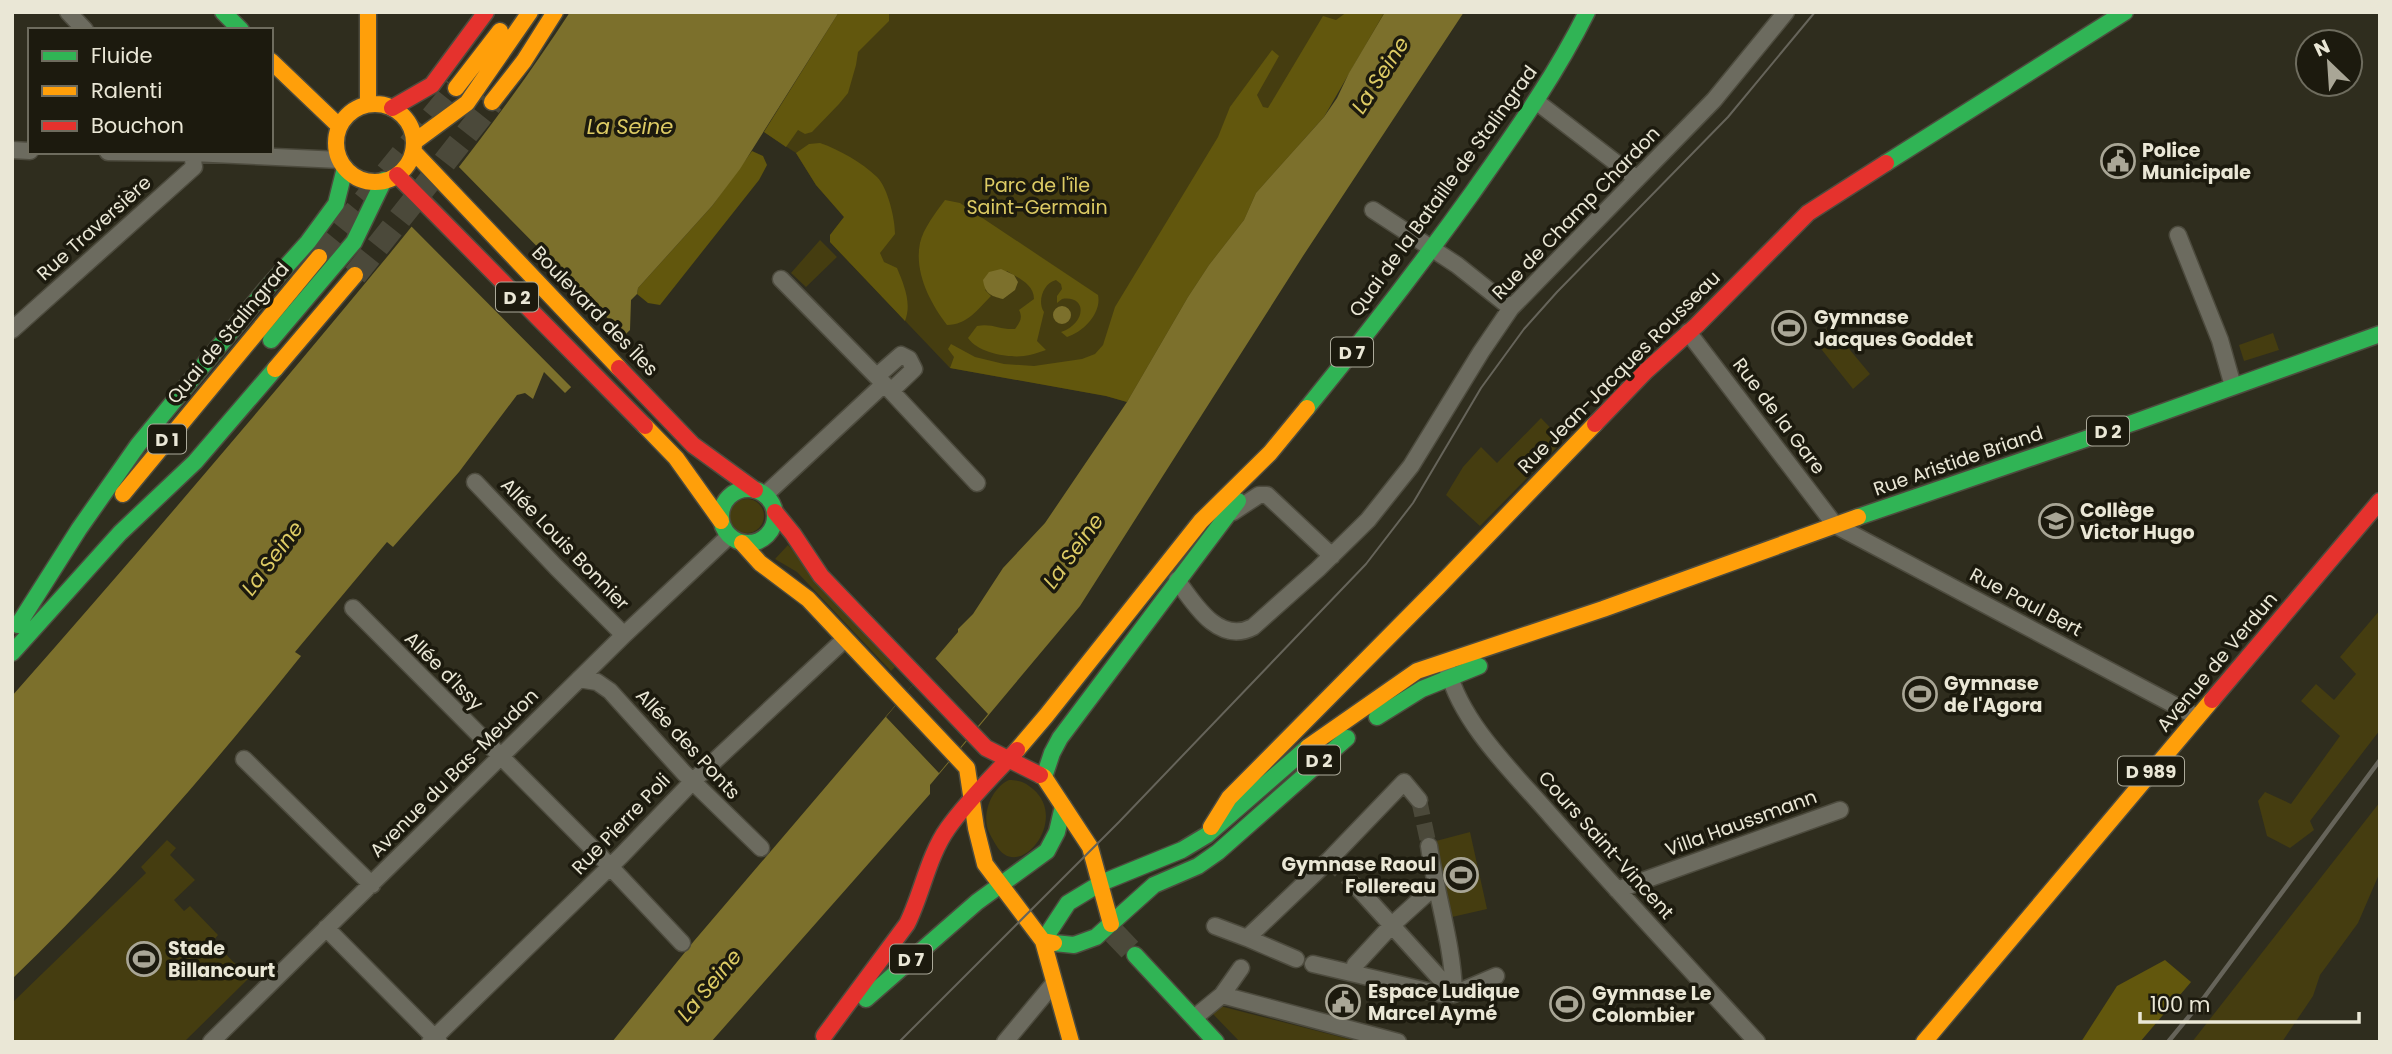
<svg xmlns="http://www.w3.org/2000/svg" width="2392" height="1054" font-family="Poppins,sans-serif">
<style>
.green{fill:#453d10}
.forest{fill:#62570d}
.water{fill:#7c702c}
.pier{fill:#2f2d1e}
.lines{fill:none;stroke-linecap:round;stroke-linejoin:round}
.street-tunnel{stroke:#4b493a;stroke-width:16;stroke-dasharray:16 8;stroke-linecap:butt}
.secondary-tunnel{stroke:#4b493a;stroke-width:23;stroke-dasharray:23 11;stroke-linecap:butt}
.primary-tunnel{stroke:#4b493a;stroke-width:24;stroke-dasharray:24 12;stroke-linecap:butt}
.street-casing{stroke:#4d4b3e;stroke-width:19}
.fast-casing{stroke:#4d4b3e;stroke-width:19}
.slow-casing{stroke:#4d4b3e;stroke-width:19}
.jam-casing{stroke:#4d4b3e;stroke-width:19}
.street{stroke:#6c6b5f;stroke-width:16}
.fast{stroke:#30b455;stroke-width:16}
.slow{stroke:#ff9f0a;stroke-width:16}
.jam{stroke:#e5322d;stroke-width:16}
.tram{stroke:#66645a;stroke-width:2}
.rail{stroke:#66645a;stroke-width:4.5}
.labels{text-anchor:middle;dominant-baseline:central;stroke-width:7;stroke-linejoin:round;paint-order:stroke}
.shield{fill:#1c1a0e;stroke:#acaa9a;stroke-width:2}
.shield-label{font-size:18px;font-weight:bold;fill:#eae7d6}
.poi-label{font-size:19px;font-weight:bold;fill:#eae7d6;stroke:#1c1a0e;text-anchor:start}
.park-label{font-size:19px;fill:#ddcb64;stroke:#1c1a0e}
.street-label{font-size:19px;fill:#eae7d6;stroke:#1c1a0e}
.water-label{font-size:21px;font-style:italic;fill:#ddcb64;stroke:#1c1a0e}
</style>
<rect width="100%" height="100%" fill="#2f2d1e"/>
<!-- green -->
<path class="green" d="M839 12H1385L1372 37 1127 402 1106 396 950 368 830 242V235L844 217 816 185 796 153 764 132Z
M820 240 837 257 806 287 791 273Z
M1830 326 1870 374 1853 389 1814 340Z
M2273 333 2279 350 2244 361 2239 345Z
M1541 418 1563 441 1480 526 1446 495 1463 467 1481 447 1497 463Z
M730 516a17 17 0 1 1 34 0a17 17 0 1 1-34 0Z
M788 545 895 667 891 671 797 572 775 559Z
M2380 610V730L2310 821 2314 830 2290 848 2267 836 2258 801 2265 792 2291 804 2340 736 2301 701 2316 684 2334 700 2356 674 2340 657Z
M1009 780C1020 780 1025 782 1033 789 1070 820 1018 884 996 845 993 840 990 835 988 830 982 812 992 788 1009 780Z
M2380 802V872L2358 923 2320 975 2313 996 2282 1042H2192Z
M1470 832 1487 909 1452 917 1436 841Z
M167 840 176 848 170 855 195 880 174 900 184 911 190 906 218 935 213 941 249 978 184 1042H12V1003L146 873 141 867Z
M1220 1006 1360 1042H1240L1212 1013Z"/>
<!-- forest -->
<path class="forest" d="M839 12H889V21L858 52 856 65 848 93 839 104 812 132 805 134 798 130 786 147 764 132Z
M1347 12 1384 13 1324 117 1256 193 1244 220 1209 265 1188 297 1127 402 1106 396 950 368 954 357 948 349 951 344 975 357 1004 364 1034 366 1082 359 1095 354 1103 345 1115 307 1218 137 1230 107 1272 50 1279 56 1257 95 1263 107 1268 108 1323 16 1336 20Z
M820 143C840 150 861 162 877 177 888 188 895 219 895 234L880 253 884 262 897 268C904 285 912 303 905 321L830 242V235L844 217 816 185 796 153 809 144Z
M752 151 763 156 767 165 759 180 660 305 648 303 637 294 638 288 712 206Z
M945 200 960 203 1098 295C1102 313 1083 332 1067 337L1061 332C1086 324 1088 295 1062 299L1057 303V296L1062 289 1061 284 1056 280C1043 283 1037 302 1044 312L1037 341 1046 350C1039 352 1032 355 1024 356 1008 358 978 353 968 338L977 326C992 323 1000 330 1015 329 1020 322 1023 318 1019 310L1034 299C1034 284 1018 278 1007 271L985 290 991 296C978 309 967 325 947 325 930 303 914 272 920 243 923 229 936 212 945 200Z
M2165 960 2191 982 2140 1042H2081L2117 986Z"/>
<!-- water -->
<path class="water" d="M570 12H839L740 169 712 206 638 288 637 294 631 300 630 330 565 393 544 372 533 399 525 393 517 395 459 472 393 547 387 542 295 652 301 656C211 768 116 879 12 979V696C110 585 206 473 302 359 396 247 490 135 570 12Z
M1385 12H1464L1303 256 1080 606 930 785V794L711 1042H612L694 941 958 632V629L973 614 1003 568 1045 523 1127 402 1188 297 1209 265 1244 220 1256 193 1324 117 1337 98 1349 73Z
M1001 269 1014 275 1018 282 1015 290 1003 299C990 296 985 293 983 280L989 272Z
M1053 315a9 9 0 1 1 18 0a9 9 0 1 1-18 0Z"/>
<!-- pier -->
<path class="pier" d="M456 164 627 338 574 390 410 225Z
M935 658 988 714 939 773 886 717Z"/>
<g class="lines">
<!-- street-tunnel -->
<path class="street-tunnel" d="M1419 800 1429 846
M1329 860 1357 887"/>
<!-- secondary-tunnel -->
<path class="secondary-tunnel" d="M1114 933 1135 955"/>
<!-- primary-tunnel -->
<path class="primary-tunnel" d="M319 257 456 88
M355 275 492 102"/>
<!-- street casing -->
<g class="street-casing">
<path id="street" d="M68 12 85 30
M1537 102 1637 179
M12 150 30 151
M108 152 192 153 340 160
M1373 210 1457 265 1511 308
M2178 235 2220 340 2233 386
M781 279 891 391 914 369 909 359 901 355 877 376
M12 330 194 167 192 152
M1688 332 1835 525 2197 717
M891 391 977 483
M475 482 556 567 624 635
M765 495 884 384
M1233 512 1259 495H1267L1332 556
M1177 580C1194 604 1219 645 1253 627L1318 569 1368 520 1411 466 1481 352 1511 308 1714 100 1786 12
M353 608 601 857 682 943
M1448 670C1462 725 1516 775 1552 817 1619 893 1688 967 1757 1042
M579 679 597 682 610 691 684 773 761 848
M244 759 372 885
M1357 887 1454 994 1496 976
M1617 890 1840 810
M1215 926 1247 938
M326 928 439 1042
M1296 959 1247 938 1329 860 1404 782 1419 800
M1313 964 1440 994H1454C1453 944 1436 895 1429 846
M1355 965 1392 925 1435 886
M1222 995 1241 968
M1194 1018 1222 995 1398 1042
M211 1042 624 635 729 536
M430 1042 622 855 692 782 845 639
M1005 1042 1054 983"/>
</g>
<!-- fast casing -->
<g class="fast-casing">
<path id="fast" d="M223 12 241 30
M1886 163 2125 12
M271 340 354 242 384 180
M1307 408C1364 338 1420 266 1473 192 1515 132 1554 78 1587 12
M721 516a27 27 0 1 1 54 0a27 27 0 1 1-54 0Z
M1858 517 2138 421 2380 334
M18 625 79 529 138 445 266 289 308 242 336 204 345 168
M12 653 120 533 195 462 275 369
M1377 717 1422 689 1479 666
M1044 777 1052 753 1060 738 1238 501
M1043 941 1068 903 1101 883 1182 850 1207 835 1308 747
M1054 943 1074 945 1096 937 1154 885 1198 866 1218 852 1347 738
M1135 955 1216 1042
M866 999 977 902 1047 851 1057 832 1063 806"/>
</g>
<!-- slow casing -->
<g class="slow-casing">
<path id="slow" d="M368 12V104
M271 61 339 126
M456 88 500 31
M492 102 524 61 555 12
M336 143a39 39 0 1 1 78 0a39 39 0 1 1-78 0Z
M414 142 467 103 530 12
M413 151 619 368
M275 369 355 275
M645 426 676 458 721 521
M123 494 319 257
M742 543 760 563 808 599 967 768 976 828 985 864 1043 941 1054 943
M1308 747 1417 671 1603 609 1858 517
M1017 750 1046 716 1201 521 1270 453 1307 408
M1040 775 1044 777 1090 847 1111 924
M1211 827 1229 798 1438 587 1595 424
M1043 941 1071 1042
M1924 1042 2212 700"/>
</g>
<!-- jam casing -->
<g class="jam-casing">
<path id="jam" d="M392 108 432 85 486 12
M397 175 645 426
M619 368 693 445 755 490
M1595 424 1646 371 1697 325 1808 213 1886 163
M775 512 793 534 821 576 986 748 1040 775
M2212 700 2380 501
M824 1036 907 924C922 894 928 856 948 828 968 800 994 775 1017 750"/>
</g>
<!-- street -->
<use href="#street" class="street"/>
<!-- fast -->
<use href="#fast" class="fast"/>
<!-- slow -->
<use href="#slow" class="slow"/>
<!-- jam -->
<use href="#jam" class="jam"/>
<!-- tram -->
<path class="tram" d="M899 1042 1119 822 1366 564 1413 503 1481 388 1524 329 1557 292 1728 117 1815 12"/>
<!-- rail -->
<path class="rail" d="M2168 1042 2200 1003 2380 760"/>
</g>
<!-- icons -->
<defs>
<g id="civic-ring" transform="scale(1.75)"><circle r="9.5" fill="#1c1a0e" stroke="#a9a696" stroke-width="1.5"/><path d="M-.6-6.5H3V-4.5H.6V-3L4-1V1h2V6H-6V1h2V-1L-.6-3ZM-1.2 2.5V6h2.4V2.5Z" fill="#a9a696"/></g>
<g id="stadium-ring" transform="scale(1.75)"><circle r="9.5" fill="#1c1a0e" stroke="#a9a696" stroke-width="1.5"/><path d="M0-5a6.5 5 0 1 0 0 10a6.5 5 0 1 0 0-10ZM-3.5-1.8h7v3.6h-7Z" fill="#a9a696"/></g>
<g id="school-ring" transform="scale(1.75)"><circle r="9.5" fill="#1c1a0e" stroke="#a9a696" stroke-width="1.5"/><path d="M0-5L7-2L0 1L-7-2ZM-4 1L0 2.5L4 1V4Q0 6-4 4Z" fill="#a9a696"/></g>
</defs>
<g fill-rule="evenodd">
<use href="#civic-ring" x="2118" y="161"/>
<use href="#stadium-ring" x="1789" y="328"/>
<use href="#school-ring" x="2056" y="521"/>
<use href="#stadium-ring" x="1920" y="694"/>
<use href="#stadium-ring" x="1461" y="875"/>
<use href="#stadium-ring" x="144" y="959"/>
<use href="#civic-ring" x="1343" y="1002"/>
<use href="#stadium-ring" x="1567" y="1004"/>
</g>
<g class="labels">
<!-- shield labels -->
<g class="shield">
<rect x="496" y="282.5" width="42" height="29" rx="5"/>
<rect x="1331" y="337.5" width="42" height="29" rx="5"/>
<rect x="2087" y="416.5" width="42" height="29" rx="5"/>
<rect x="148" y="424.5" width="38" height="29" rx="5"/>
<rect x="1298" y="745.5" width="42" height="29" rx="5"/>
<rect x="2118" y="756.5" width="66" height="29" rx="5"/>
<rect x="890" y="944.5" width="42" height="29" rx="5"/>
</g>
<g class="shield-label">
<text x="517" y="297">D 2</text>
<text x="1352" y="352">D 7</text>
<text x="2108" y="431">D 2</text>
<text x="167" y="439">D 1</text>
<text x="1319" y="760">D 2</text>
<text x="2151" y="771">D 989</text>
<text x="911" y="959">D 7</text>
</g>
<!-- poi labels -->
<g class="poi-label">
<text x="2142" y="150">Police<tspan x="2142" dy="22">Municipale</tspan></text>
<text x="1814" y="317">Gymnase<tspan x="1814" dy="22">Jacques Goddet</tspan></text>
<text x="2080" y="510">Collège<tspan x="2080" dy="22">Victor Hugo</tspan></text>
<text x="1944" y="683">Gymnase<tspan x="1944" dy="22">de l'Agora</tspan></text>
<text x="1436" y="864" text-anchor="end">Gymnase Raoul<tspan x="1436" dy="22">Follereau</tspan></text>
<text x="168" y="948">Stade<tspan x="168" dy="22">Billancourt</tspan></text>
<text x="1368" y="991">Espace Ludique<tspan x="1368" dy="22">Marcel Aymé</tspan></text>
<text x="1592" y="993">Gymnase Le<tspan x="1592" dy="22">Colombier</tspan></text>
</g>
<!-- park labels -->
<g class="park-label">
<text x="1037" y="185">Parc de l'île<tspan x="1037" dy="22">Saint-Germain</tspan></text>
</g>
<!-- street labels -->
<g class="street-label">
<text transform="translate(1443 191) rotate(-54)">Quai de la Bataille de Stalingrad</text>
<text transform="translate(1576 213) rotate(-46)">Rue de Champ Chardon</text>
<text transform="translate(94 228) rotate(-42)">Rue Traversière</text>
<text transform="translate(595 311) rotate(46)">Boulevard des Îles</text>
<text transform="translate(228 333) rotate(-50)">Quai de Stalingrad</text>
<text transform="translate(1619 372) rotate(-45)">Rue Jean-Jacques Rousseau</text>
<text transform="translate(1779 416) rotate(53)">Rue de la Gare</text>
<text transform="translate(1958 461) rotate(-19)">Rue Aristide Briand</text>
<text transform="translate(565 544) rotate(46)">Allée Louis Bonnier</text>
<text transform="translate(2026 602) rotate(28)">Rue Paul Bert</text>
<text transform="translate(2217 662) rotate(-50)">Avenue de Verdun</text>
<text transform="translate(444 671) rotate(45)">Allée d'Issy</text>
<text transform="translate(688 744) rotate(47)">Allée des Ponts</text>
<text transform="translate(454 773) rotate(-45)">Avenue du Bas-Meudon</text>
<text transform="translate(1741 823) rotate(-20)">Villa Haussmann</text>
<text transform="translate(621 824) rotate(-46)">Rue Pierre Poli</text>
<text transform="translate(1606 845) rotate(48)">Cours Saint-Vincent</text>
</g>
<!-- water labels -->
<g class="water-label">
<text transform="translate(1380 75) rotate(-57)">La Seine</text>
<text x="630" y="126">La Seine</text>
<text transform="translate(1073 551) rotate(-54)">La Seine</text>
<text transform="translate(272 558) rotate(-53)">La Seine</text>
<text transform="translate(709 985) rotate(-50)">La Seine</text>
</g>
</g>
<!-- border -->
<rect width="2392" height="1054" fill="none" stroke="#eae7d6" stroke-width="28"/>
<!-- legend -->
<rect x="28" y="28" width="245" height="126" fill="#1c1a0e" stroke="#6e6c5e" stroke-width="2"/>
<rect x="42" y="51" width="35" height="10" fill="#30b455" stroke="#6e6c5e" stroke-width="2"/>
<text x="91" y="63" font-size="21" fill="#eae7d6">Fluide</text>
<rect x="42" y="86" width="35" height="10" fill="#ff9f0a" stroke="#6e6c5e" stroke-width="2"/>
<text x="91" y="98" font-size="21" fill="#eae7d6">Ralenti</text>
<rect x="42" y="121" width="35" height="10" fill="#e5322d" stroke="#6e6c5e" stroke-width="2"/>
<text x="91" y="133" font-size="21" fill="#eae7d6">Bouchon</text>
<!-- north arrow -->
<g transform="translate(2329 63) rotate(335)"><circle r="33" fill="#1c1a0e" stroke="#6e6c5e" stroke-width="2"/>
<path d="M0-5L12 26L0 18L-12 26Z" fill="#a9a696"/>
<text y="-10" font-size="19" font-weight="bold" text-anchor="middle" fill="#eae7d6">N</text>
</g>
<!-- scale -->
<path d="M2140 1012v10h219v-10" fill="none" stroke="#eae7d6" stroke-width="3.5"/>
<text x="2150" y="1012" font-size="21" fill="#eae7d6" stroke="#1c1a0e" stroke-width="5" paint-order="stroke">100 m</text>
</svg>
